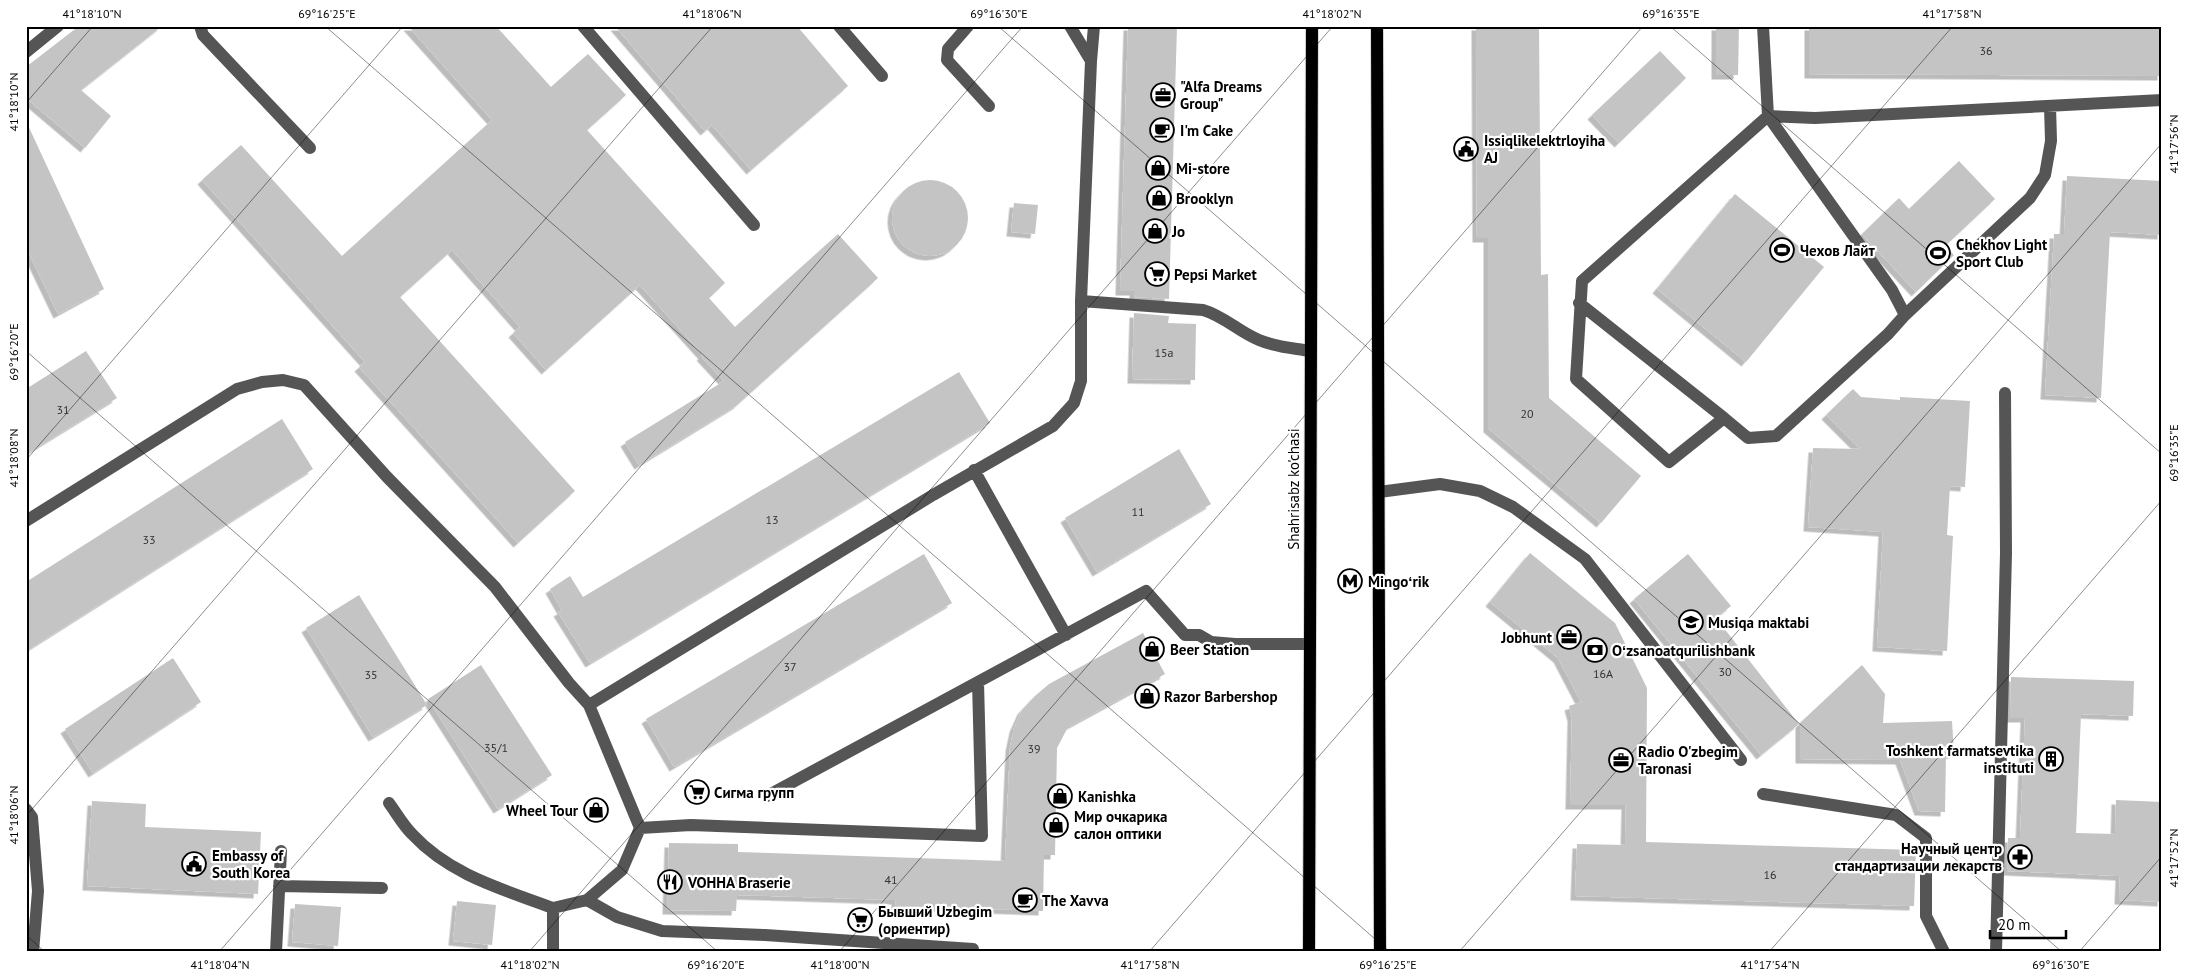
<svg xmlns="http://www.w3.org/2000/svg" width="2188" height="978" font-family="'PT Sans',sans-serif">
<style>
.building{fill:#c4c4c4;filter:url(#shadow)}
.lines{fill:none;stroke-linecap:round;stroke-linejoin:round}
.major-casing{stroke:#dbdbdb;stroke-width:14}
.minor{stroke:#555;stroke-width:12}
.major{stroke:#000;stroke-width:12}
.ticks{fill:none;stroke:#000;stroke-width:1;stroke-opacity:0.45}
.labels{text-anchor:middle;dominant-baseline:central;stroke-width:4.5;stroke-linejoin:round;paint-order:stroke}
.number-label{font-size:12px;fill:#313131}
.poi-label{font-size:15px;font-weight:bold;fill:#000;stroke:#fff;text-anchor:start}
.street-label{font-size:15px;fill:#000;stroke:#fff}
.neatline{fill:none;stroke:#000;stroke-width:2}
.ticks-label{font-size:12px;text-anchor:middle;fill:#000}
</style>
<defs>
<filter id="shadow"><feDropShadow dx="-4.5" dy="4.5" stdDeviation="0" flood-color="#0004"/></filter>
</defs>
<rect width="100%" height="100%" fill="#fff"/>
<!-- building -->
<path class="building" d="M79 26H162L81 90 111 116 85 148 26 98V67Z
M408 26H496L551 87 588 54 626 95 587 130 725 283 709 298 735 327 838 234 878 278 737 405 639 465 625 442 724 381 701 356 703 355 640 285 546 370 513 333 520 327 452 250 400 297 575 491 518 543 359 367 365 362 202 180 241 145 342 256 492 120Z
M615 26H797L848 86 751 170 712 125 705 131Z
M1128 26H1177L1169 299 1134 297V291H1120Z
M1476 26H1539L1541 275 1548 274 1549 398 1641 476 1601 523 1488 428V238H1477Z
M1716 26H1739L1738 75H1716Z
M1809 26H2162V76L1809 74Z
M1660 51 1686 78 1619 143 1592 115Z
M26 121 104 289 58 314 26 247Z
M1959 161 1995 199 1945 246 1954 255 1916 292 1862 234 1899 198 1909 209Z
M2067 176 2162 181V235L2110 232 2101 398 2045 395 2054 234H2064Z
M892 218a38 38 0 1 1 76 0a38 38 0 1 1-76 0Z
M1735 194 1824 267 1746 362 1657 289Z
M1014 203 1038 205 1035 234 1011 232Z
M1134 313 1169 316 1168 323 1196 324 1195 380 1132 379Z
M86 351 117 398 26 454V389Z
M959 372 990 423 590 663 558 612 562 610 550 589 570 576 583 597Z
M1853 389 1861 397 1900 400V397L1970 401 1965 487 1950 486 1947 535 1953 536 1947 651 1877 647 1883 532 1808 527 1813 448 1860 449 1826 415Z
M282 419 313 469 26 651V582Z
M1179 449 1211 504 1097 572 1065 518Z
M1530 553 1615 623 1647 688 1646 842 1916 850 1914 906 1575 896 1577 844 1625 845 1626 805H1570L1572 717 1569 706 1581 702 1558 658 1490 602Z
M924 554 952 603 674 767 646 719Z
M1688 554 1731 606 1716 618 1799 724 1761 755 1634 599Z
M359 595 427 705 373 737 306 628Z
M1143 633 1165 674 1068 727 1057 748 1055 855H1044L1043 911 895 906 896 900 737 895 736 911 667 910 669 843 738 844V852L1005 861 1010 747 1014 728 1022 710 1035 696 1049 684Z
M173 658 201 702 93 773 65 729Z
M481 665 552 775 498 809 428 699Z
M1862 665 1885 694 1883 723 1952 721 1954 754 1946 755 1945 812 1919 811 1900 760 1800 759V723Z
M2011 677 2134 681 2133 716 2081 714 2076 833 2115 834 2116 800 2162 802V902L2119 900 2120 876 2007 871 2008 838H2020L2025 718H2010Z
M92 801 146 804 145 827 261 832 258 894 87 886Z
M457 901 496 905 492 945 453 941Z
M295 904 341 907 338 946 292 942Z"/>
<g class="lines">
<!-- major casing -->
<g class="major-casing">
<path id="major" d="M1377 26 1380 952
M1309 952 1312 26"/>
</g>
<!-- minor -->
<path class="minor" d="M200 26 203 35 310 148
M583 26 754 225
M839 26 882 76
M968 26 948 49 947 60 989 106
M1070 26 1091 61 1081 301 1203 310C1224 316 1239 332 1259 340 1275 347 1293 348 1310 351
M26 52 58 26
M1091 61 1094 26
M1579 303 1724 418 1669 462 1576 379 1582 281 1768 116 1763 26
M1905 315 2030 198 2045 175 2051 141 2050 106
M1724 418 1748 438 1776 436 1888 334 1905 315 1892 290 1768 116 1815 118 2162 100
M974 470 1066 635
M1379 492 1440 484 1480 491 1513 507 1585 559 1741 760
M26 521 237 389 262 382 283 380 304 385 387 477 495 587 569 683 589 705 640 828 622 870 587 900 553 908V952
M589 705 933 495 1053 426 1074 403 1081 381V301
M1763 794 1896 815 1926 838V916L1944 952
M767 796 1146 591 1185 635H1199L1211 642 1235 644H1309
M389 803C397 814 403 825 412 834 450 875 502 889 553 908
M26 809 32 817 38 891 33 952
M640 828 691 825 982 836 978 682
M279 886 382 888
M587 900 617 917 662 931 765 935 973 949
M276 952 281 851
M1996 952 2006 553 2005 393"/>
<!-- major -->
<use href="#major" class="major"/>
</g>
<!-- ticks -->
<path class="ticks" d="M325 26 1390 952M998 26 2062 952M1670 26 2162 454M26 103 93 26M26 351 718 952M26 460 403 26M26 816 713 26M26 935 45 952M219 952 1023 26M529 952 1333 26M839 952 1643 26M1149 952 1953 26M1459 952 2162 143M1769 952 2162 500M2079 952 2162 856"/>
<!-- icons -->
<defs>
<g id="office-ring" transform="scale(1.25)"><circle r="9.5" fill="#fff" stroke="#000" stroke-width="1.5"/><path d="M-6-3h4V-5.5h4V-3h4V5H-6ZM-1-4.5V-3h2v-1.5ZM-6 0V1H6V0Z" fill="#000"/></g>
<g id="cafe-ring" transform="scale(1.25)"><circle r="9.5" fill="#fff" stroke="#000" stroke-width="1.5"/><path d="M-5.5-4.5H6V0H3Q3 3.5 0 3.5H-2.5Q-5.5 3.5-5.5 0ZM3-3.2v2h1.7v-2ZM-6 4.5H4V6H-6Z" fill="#000"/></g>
<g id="civic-ring" transform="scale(1.25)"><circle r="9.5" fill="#fff" stroke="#000" stroke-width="1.5"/><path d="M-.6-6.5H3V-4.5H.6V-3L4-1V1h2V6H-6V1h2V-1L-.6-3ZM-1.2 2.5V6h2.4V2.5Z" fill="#000"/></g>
<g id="shop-ring" transform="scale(1.25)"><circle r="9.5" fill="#fff" stroke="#000" stroke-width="1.5"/><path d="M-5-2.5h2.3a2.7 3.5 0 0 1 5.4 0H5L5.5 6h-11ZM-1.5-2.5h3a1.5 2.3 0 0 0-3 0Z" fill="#000"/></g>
<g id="stadium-ring" transform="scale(1.25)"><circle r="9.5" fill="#fff" stroke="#000" stroke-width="1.5"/><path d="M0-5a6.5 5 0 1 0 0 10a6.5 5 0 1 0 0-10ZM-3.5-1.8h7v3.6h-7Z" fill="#000"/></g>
<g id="supermarket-ring" transform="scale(1.25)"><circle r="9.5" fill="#fff" stroke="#000" stroke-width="1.5"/><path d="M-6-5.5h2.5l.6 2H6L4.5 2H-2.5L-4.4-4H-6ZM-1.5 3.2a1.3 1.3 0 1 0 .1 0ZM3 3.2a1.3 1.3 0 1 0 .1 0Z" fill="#000"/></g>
<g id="metro-ring" transform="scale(1.25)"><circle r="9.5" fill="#fff" stroke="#000" stroke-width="1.5"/><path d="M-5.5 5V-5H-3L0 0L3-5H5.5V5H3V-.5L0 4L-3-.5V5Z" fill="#000"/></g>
<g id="school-ring" transform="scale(1.25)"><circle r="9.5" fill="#fff" stroke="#000" stroke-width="1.5"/><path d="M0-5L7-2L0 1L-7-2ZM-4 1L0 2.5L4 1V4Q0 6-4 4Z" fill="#000"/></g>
<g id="bank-ring" transform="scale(1.25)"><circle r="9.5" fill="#fff" stroke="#000" stroke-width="1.5"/><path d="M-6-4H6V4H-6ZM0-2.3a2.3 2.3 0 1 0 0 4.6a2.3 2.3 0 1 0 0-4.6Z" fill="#000"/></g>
<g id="building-ring" transform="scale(1.25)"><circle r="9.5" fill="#fff" stroke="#000" stroke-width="1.5"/><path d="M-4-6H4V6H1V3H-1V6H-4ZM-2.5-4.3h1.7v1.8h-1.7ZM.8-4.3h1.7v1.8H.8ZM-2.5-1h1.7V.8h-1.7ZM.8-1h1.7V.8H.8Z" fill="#000"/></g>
<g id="pharmacy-ring" transform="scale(1.25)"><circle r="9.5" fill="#fff" stroke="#000" stroke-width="1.5"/><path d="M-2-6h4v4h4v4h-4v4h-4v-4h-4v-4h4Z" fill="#000"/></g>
<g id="restaurant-ring" transform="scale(1.25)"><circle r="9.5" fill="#fff" stroke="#000" stroke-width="1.5"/><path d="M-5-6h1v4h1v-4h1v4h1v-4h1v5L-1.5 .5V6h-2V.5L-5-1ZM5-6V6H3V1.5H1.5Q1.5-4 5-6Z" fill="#000"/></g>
</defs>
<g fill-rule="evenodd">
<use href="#office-ring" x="1163" y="95"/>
<use href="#cafe-ring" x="1162" y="130"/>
<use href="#civic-ring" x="1466" y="149"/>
<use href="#shop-ring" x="1158" y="168"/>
<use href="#shop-ring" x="1159" y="198"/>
<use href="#shop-ring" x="1155" y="231"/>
<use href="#stadium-ring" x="1782" y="250"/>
<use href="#stadium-ring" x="1938" y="253"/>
<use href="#supermarket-ring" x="1157" y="274"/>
<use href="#metro-ring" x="1350" y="581"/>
<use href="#school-ring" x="1691" y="622"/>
<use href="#office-ring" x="1569" y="637"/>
<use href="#shop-ring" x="1152" y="649"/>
<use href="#bank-ring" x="1595" y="650"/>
<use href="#shop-ring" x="1147" y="696"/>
<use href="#building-ring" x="2051" y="759"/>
<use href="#office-ring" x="1621" y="760"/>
<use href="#supermarket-ring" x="697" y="792"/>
<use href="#shop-ring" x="1060" y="796"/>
<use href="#shop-ring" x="596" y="810"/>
<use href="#shop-ring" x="1056" y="825"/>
<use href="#pharmacy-ring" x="2020" y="857"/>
<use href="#civic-ring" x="194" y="864"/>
<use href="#restaurant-ring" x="670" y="882"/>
<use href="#cafe-ring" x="1025" y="900"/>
<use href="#supermarket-ring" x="860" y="920"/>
</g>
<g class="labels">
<!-- number labels -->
<g class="number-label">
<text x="1986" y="50">36</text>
<text x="1164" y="352">15a</text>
<text x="63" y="409">31</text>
<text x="1527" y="413">20</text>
<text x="1138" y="511">11</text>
<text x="772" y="519">13</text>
<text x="149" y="539">33</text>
<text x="790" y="666">37</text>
<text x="1725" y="671">30</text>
<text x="1603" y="673">16A</text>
<text x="371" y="674">35</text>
<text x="496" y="747">35/1</text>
<text x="1034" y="748">39</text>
<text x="1770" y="874">16</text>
<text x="891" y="879">41</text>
</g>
<!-- poi labels -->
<g class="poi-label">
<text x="1180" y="86">"Alfa Dreams<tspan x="1180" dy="17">Group"</tspan></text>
<text x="1180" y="130">I'm Cake</text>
<text x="1484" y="140">Issiqlikelektrloyiha<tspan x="1484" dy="17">AJ</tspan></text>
<text x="1176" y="168">Mi-store</text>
<text x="1176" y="198">Brooklyn</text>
<text x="1172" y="231">Jo</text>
<text x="1956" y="244">Chekhov Light<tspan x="1956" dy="17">Sport Club</tspan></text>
<text x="1800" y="250">Чехов Лайт</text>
<text x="1174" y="274">Pepsi Market</text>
<text x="1368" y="581">Mingoʻrik</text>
<text x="1708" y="622">Musiqa maktabi</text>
<text x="1552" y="637" text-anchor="end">Jobhunt</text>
<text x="1170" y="649">Beer Station</text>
<text x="1612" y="650">Oʻzsanoatqurilishbank</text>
<text x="1164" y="696">Razor Barbershop</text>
<text x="2034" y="750" text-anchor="end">Toshkent farmatsevtika<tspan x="2034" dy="17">instituti</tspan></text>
<text x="1638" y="751">Radio O'zbegim<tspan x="1638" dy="17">Taronasi</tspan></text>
<text x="714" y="792">Сигма групп</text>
<text x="1078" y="796">Kanishka</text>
<text x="578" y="810" text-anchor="end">Wheel Tour</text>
<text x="1074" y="816">Мир очкарика<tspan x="1074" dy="17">салон оптики</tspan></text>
<text x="2002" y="848" text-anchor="end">Научный центр<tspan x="2002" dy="17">стандартизации лекарств</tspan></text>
<text x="212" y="855">Embassy of<tspan x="212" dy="17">South Korea</tspan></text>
<text x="688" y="882">VOHHA Braserie</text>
<text x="1042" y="900">The Xavva</text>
<text x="878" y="911">Бывший Uzbegim<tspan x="878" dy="17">(ориентир)</tspan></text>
</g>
<!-- street labels -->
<g class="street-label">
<text transform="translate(1293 489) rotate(-90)">Shahrisabz ko'chasi</text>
</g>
</g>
<!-- border -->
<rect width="2188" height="978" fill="none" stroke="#ffffff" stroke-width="55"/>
<!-- scale -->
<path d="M1990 930v8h76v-8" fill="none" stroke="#000000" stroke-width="2.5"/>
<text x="1998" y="930" font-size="15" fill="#000000" stroke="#ffffff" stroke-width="4" paint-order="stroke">20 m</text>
<rect x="28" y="28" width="2132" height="922" class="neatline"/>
<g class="ticks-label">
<text x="92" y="18">41°18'10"N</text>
<text x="327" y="18">69°16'25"E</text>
<text x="712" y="18">41°18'06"N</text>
<text x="999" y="18">69°16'30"E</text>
<text x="1332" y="18">41°18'02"N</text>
<text x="1671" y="18">69°16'35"E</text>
<text x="1952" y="18">41°17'58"N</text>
<text transform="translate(14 102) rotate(-90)" y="4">41°18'10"N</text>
<text transform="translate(2174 144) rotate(-90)" y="4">41°17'56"N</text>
<text transform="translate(14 352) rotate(-90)" y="4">69°16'20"E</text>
<text transform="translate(2174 453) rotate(-90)" y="4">69°16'35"E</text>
<text transform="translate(14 458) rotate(-90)" y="4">41°18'08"N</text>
<text transform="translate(14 815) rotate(-90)" y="4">41°18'06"N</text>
<text transform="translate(2174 858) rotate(-90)" y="4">41°17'52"N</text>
<text x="220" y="969">41°18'04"N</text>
<text x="530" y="969">41°18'02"N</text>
<text x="716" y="969">69°16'20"E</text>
<text x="840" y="969">41°18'00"N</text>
<text x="1150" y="969">41°17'58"N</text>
<text x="1388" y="969">69°16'25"E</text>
<text x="1770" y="969">41°17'54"N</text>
<text x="2061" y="969">69°16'30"E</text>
</g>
</svg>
